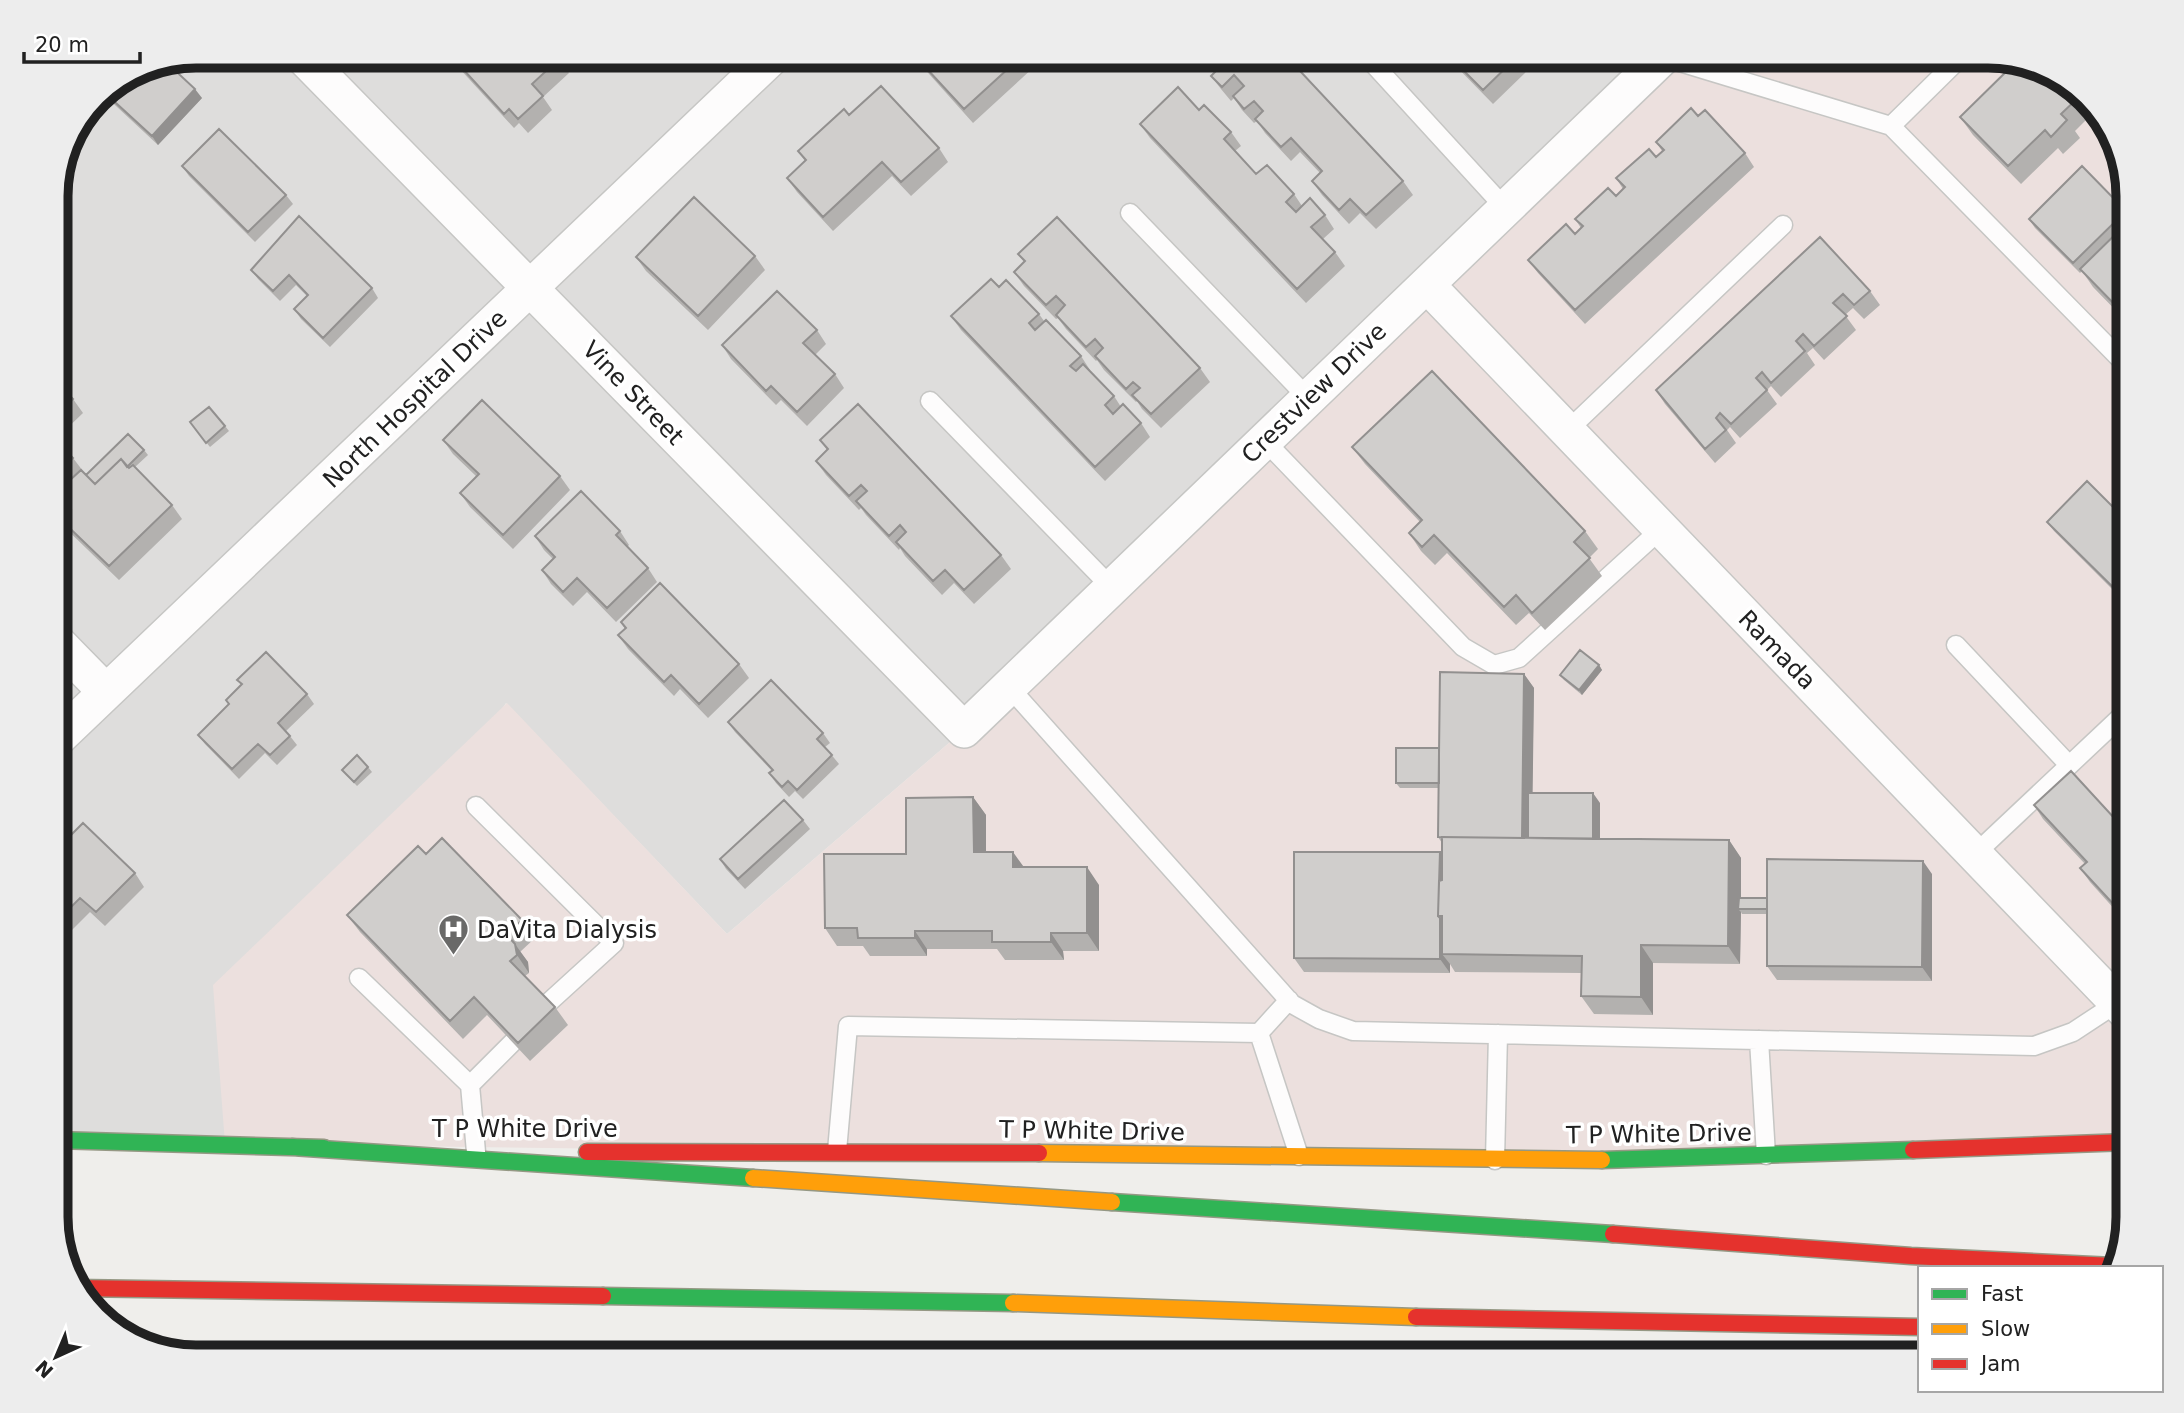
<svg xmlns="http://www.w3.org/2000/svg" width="2184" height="1413" viewBox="0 0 2184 1413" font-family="'DejaVu Sans',sans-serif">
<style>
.residential{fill:#dedddc}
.commercial{fill:#ece0de}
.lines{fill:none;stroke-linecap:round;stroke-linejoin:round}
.lane-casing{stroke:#c6c6c4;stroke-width:21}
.street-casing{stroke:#c6c6c4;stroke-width:38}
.fast-casing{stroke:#959884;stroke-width:19}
.slow-casing{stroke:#959884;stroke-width:19}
.jam-casing{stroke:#959884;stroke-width:19}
.lane{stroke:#fdfcfc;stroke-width:18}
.street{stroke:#fdfcfc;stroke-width:35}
.fast{stroke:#30b455;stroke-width:16}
.slow{stroke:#ff9f0a;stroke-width:16}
.jam{stroke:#e5322d;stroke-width:16}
.wall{fill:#b3b1af}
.shaded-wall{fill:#92908f}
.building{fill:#d0cecc;stroke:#92908f;stroke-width:2}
.labels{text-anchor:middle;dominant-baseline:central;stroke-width:7;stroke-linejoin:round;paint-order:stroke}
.street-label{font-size:24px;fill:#212121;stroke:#fff}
.poi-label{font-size:24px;fill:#212121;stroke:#fff;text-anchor:start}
.rim{fill:none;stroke:#212121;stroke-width:9}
</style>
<rect width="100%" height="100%" fill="#efeeeb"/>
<path class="residential" d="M196,56H1662L964,730L727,934L506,703L225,1144L56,1140V187L70,134L97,97L143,67Z"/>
<path class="commercial" d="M1662,56H1988L2065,79L2109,126L2128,196V1143L1495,1160L225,1144L213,985L507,703L727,934L964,730Z"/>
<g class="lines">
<defs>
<path id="lane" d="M1366,56L1506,209
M1663,57L1891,126L1962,56
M1891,126L2128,367
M1130,213L1309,399
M930,401L1112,588
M1567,431L1783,225
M1265,441L1463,647L1494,665L1519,658L1661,529
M1956,645L2069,765
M1009,687L1292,1004L1319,1019L1353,1031L2034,1046L2073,1032L2117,1003
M476,806L614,943L547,1004
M1974,855L2128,710
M359,978L470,1085L476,1152
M1289,1000L1259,1033L1299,1156
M1759,1040L1766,1155
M470,1085L513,1042
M837,1151L848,1026L1259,1033
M1495,1160L1498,1034"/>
<path id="street" d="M302,56L964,730L1664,56
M1427,285L2128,1014
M56,641L106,692
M56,740L773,56"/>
<path id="fast" d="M56,1140L324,1148
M292,1147L753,1178
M1602,1160L1913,1150
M1112,1202L1613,1234
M603,1296L1013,1303"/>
<path id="slow" d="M1039,1153L1602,1160
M753,1178L1112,1202
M1013,1303L1416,1317"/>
<path id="jam" d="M1913,1150L2128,1142
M587,1152L1039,1153
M1613,1234L1911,1256L2113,1266
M76,1288L603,1296
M1416,1317L1920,1327"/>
</defs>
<use href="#lane" class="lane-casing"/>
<use href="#street" class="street-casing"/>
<use href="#fast" class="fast-casing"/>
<use href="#slow" class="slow-casing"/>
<use href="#jam" class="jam-casing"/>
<use href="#lane" class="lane"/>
<use href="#street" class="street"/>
<use href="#fast" class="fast"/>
<use href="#slow" class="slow"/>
<use href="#jam" class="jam"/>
</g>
<path class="wall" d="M448,56H556L569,73L543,97L552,110L528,133L519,123L514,128Z
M914,56H1046L973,123L921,65Z
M1446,56H1536L1527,65L1529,69L1493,104Z
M1217,60L1403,181L1413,195L1376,229L1360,213L1349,224L1322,195L1312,181L1320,173L1300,152L1291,161L1265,133L1257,121L1254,123L1242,110L1234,98L1231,101L1221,89L1211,76L1221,66Z
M143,66L202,98L158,145L102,93Z
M2065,79L2095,111L2075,131L2080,138L2063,154L2058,148L2021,184L1973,135L1960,117Z
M1199,110L1231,132L1241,146L1235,151L1256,174L1294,194L1302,206L1325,215L1334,229L1323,239L1335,252L1345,266L1306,303L1150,138L1140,124Z
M849,115L939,148L948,162L911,196L892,176L833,231L797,192L787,178L805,161L798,151Z
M1698,116L1745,153L1754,167L1585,324L1538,273L1528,260L1575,234L1581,228L1575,219L1616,196L1623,189L1616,178L1656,157L1662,151L1656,142Z
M182,166L286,195L293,204L255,242L189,176Z
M2126,211L2128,214V323L2093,287L2082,271L2080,273L2035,228L2029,219Z
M1820,237L1870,291L1880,305L1864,319L1853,308L1845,315L1856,330L1824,360L1813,348L1807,353L1815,365L1781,397L1771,386L1767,390L1777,404L1740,438L1730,427L1727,430L1736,443L1715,463L1665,404L1656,390Z
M1018,254L1200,368L1210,382L1161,428L1142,409L1137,401L1136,402L1104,370L1097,360L1096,361L1066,329L1058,318L1056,319L1024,286L1014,272L1024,262Z
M755,256L765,270L708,330L646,271L636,257Z
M251,270L372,288L378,298L330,347L301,319L294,309L307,296L296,285L280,301L258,279Z
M999,287L1039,314L1044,321L1081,356L1090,370V371L1114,396L1121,407L1141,423L1150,437L1105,481L961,330L951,316Z
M817,330L826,344L815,355L835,374L844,388L807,426L781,400L776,405L731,359L722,345Z
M56,382L73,399L83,413L56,439Z
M190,422L225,426L229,431L210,447Z
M443,440L560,476L570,490L513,549L470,507L460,493L477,477L453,454Z
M820,440L1001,555L1011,569L974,604L954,583L942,595L905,556L900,548L899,550L866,515L861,508L859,510L826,475L816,461L827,450Z
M56,441L73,458L86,475L144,450L148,455L135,467L172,505L182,519L119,580L56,519Z
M1352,447L1585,531L1598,549L1589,558L1602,576L1545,630L1529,613L1516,625L1447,553L1435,565L1421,551L1409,533L1420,522L1365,464Z
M2047,522H2128V605L2054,531Z
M620,531L629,545L627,547L648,568L657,582L616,622L587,592L573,606L551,584L542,570L553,559L544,550L535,536Z
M621,622L739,664L749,678L708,718L680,689L674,696L628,649L618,635L625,629Z
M1599,665L1602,670L1582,695L1564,680L1560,675Z
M1524,674L1534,688L1532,793L1600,803V839L1729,840L1741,858V898H1767L1932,874V981L1777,980L1767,966V914H1742L1741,912L1740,964L1653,963V1015L1594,1014L1581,996L1582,973L1455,972L1450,964V973L1304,972L1294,958L1442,855V843L1438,837L1439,788H1400L1396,783L1439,748Z
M237,680L307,694L314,704L286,731L297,745L277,765L265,753L239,779L205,744L198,735L229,704L241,685Z
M728,722L823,733L830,743L825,747L839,764L803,799L795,791L789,797L776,783L769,773L772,771L735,732Z
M368,767L372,772L357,786L342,770Z
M973,797L986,815V852L1024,867L1099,885V951H1063L1064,960H1005L997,949H927V956H870L863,946H837L825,928L906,854Z
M2034,805L2127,832L2128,831V920L2126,922L2090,882L2080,868L2085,864L2043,819Z
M803,820L810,829L745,889L726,869L720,859Z
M56,850L135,873L144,887L105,926L90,912L56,946Z
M426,854L522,920L535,938L520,952L528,962L529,973L525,976L555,1007L568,1025L530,1061L487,1015L463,1039L360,932L347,915Z"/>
<path class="shaded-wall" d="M195,89L202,98L158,145L152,136Z
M1599,665L1602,670L1582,695L1579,690Z
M1524,674L1534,688L1532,841L1522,839Z
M1593,793L1600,803V851L1593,841Z
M973,797L986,815V870L974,852Z
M1729,840L1741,858V909H1738L1741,912L1740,964L1728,946Z
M1013,852L1026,870L1013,867Z
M1440,852L1450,866L1442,916H1440Z
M1923,861L1932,874V981L1922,967Z
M1087,867L1099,885V951L1087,933Z
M1440,918L1450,932L1442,954L1450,964V973L1440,959Z
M915,931L927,949V956L915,938Z
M1051,933L1063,951L1064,960L1051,942Z
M515,944L528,962L529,973L517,955Z
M1641,945L1653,963V1015L1641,997Z"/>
<path class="building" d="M451,56H556L559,59L532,84L543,96L518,119L509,109L504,114Z
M915,56H1022L964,109Z
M1221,56H1286L1403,181L1366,215L1350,199L1339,210L1312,181L1322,171L1291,138L1281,147L1255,119L1263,111L1254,101L1244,109L1233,96L1244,86L1234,75L1222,87L1211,76L1222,65L1217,60Z
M1449,56H1518L1483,90Z
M166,62L195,89L152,136L104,92L143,66Z
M2014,64L2065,79L2081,95L2061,114L2067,120L2051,137L2045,130L2008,166L1960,117Z
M881,86L939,148L901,182L882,162L823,217L787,178L806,160L798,151L844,109L849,115Z
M1178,87L1199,110L1204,105L1231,132L1224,139L1256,174L1267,165L1294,194L1286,202L1296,212L1310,198L1325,215L1311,227L1335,252L1297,289L1140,124Z
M1691,108L1698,116L1705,110L1745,153L1575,310L1528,260L1566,224L1575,234L1583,226L1575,219L1608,188L1616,196L1625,187L1616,178L1649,149L1656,157L1664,150L1656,142Z
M219,129L286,195L248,232L182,166Z
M2082,166L2126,211L2073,263L2029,219Z
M694,197L755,256L698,316L636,257Z
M299,216L372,288L323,338L294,309L308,295L289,275L273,291L251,270Z
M1057,217L1200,368L1151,414L1132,395L1140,388L1133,382L1126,389L1095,356L1103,348L1095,339L1086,347L1056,315L1065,305L1056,296L1046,305L1014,272L1025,261L1018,254Z
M2128,222V308L2123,313L2080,269Z
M1820,237L1870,291L1854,305L1843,294L1833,303L1847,316L1814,346L1803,334L1796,341L1805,351L1771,383L1762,372L1756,378L1767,390L1731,424L1720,413L1716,418L1726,430L1705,449L1656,390Z
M991,279L999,287L1006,280L1039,314L1029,323L1035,330L1046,320L1081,356L1070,366L1076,371L1083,364L1114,396L1105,405L1113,414L1123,404L1141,423L1095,467L951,316Z
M777,291L817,330L803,343L835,374L797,412L771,386L766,391L722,345Z
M1432,371L1585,531L1574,542L1590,558L1532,613L1516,595L1504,607L1434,535L1422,547L1409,533L1422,520L1352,447Z
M56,382L73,399L56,416Z
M482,400L560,476L503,535L460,493L479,474L443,440Z
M858,404L1001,555L964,590L945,570L933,581L896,542L906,532L900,525L889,536L856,501L867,491L861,485L849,496L816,461L828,449L820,440Z
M209,407L225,426L206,443L190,422Z
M128,434L144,450L127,467L121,459L95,484L86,475Z
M56,441L73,458L56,474Z
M121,459L129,468L133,465L172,505L109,566L56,515V493L81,470L95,484Z
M2087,481L2128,522V602L2047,522Z
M581,491L620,531L616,535L648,568L607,608L577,578L563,592L542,570L555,557L535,536Z
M660,583L739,664L699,704L671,675L664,682L618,635L626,628L621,622Z
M1580,650L1599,665L1579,690L1560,675Z
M266,652L307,694L278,723L290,736L270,755L258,744L232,769L198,735L229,704L226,700L242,684L237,680Z
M1440,672L1524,674L1522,838L1438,837Z
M771,680L823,733L817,739L832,755L797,790L788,781L782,787L769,773L773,770L728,722Z
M1396,748H1439V783H1396Z
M357,755L368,767L354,782L342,770Z
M2071,771L2127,832L2128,831V897L2117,908L2080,868L2087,862L2034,805Z
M1528,793H1593V839L1528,838Z
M973,797L974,852H1013V867H1087V933H1051V942H992V931H915V938H858L857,928H825L824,854H906V798Z
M784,800L803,820L738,879L720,859Z
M83,823L135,873L96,912L80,898L56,922V850Z
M1442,837L1729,840L1728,946L1641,945V997L1581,996L1582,956L1442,954V916H1438L1439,881L1442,880Z
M442,838L522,920L507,935L515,944L517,955L510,961L555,1007L518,1043L474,997L450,1021L347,915L418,846L426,854Z
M1294,852H1440L1438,916L1440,918V959L1294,958Z
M1767,859L1923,861L1922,967L1767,966Z
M1739,898H1767V909H1738Z"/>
<defs>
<symbol id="hospital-pin" viewBox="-11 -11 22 30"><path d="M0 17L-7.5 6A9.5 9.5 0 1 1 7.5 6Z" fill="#696968" stroke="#fff"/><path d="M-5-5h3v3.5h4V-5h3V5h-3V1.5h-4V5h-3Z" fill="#fff"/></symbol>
</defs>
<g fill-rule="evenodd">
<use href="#hospital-pin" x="436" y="912" width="35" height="47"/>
</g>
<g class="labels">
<g class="street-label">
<text transform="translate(633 393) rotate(46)">Vine Street</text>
<text transform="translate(1314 393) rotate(-44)">Crestview Drive</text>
<text transform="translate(415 399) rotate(-44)">North Hospital Drive</text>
<text transform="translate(1777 650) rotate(46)">Ramada</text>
<text x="525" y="1129">T P White Drive</text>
<text transform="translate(1092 1131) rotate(1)">T P White Drive</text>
<text transform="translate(1659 1134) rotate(-1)">T P White Drive</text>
</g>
<g class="poi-label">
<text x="477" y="930">DaVita Dialysis</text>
</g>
</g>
<path d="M0 0H2184V1413H0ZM196 68H1988A128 128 0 0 1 2116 196V1217A128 128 0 0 1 1988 1345H196A128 128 0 0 1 68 1217V196A128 128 0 0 1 196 68Z" fill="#ededed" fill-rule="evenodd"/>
<path class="rim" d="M196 68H1988A128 128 0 0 1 2116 196V1217A128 128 0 0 1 1988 1345H196A128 128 0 0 1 68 1217V196A128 128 0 0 1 196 68Z"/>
<rect x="1918" y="1266" width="245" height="126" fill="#ffffff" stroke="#a6a6a6" stroke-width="2"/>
<rect x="1932" y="1289" width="35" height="10" fill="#30b455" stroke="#a6a6a6" stroke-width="2"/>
<text x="1981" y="1301" font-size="21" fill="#212121">Fast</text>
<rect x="1932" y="1324" width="35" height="10" fill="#ff9f0a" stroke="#a6a6a6" stroke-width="2"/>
<text x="1981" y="1336" font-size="21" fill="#212121">Slow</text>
<rect x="1932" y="1359" width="35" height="10" fill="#e5322d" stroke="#a6a6a6" stroke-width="2"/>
<text x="1981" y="1371" font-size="21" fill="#212121">Jam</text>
<g transform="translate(56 1357) rotate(224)" stroke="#ffffff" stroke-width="5" paint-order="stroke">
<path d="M0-5L12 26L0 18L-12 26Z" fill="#212121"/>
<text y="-10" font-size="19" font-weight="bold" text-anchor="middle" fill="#212121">N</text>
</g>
<path d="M24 52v10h116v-10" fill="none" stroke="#212121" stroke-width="3.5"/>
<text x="35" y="52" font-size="21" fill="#212121" stroke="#ffffff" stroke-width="5" paint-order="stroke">20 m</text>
</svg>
